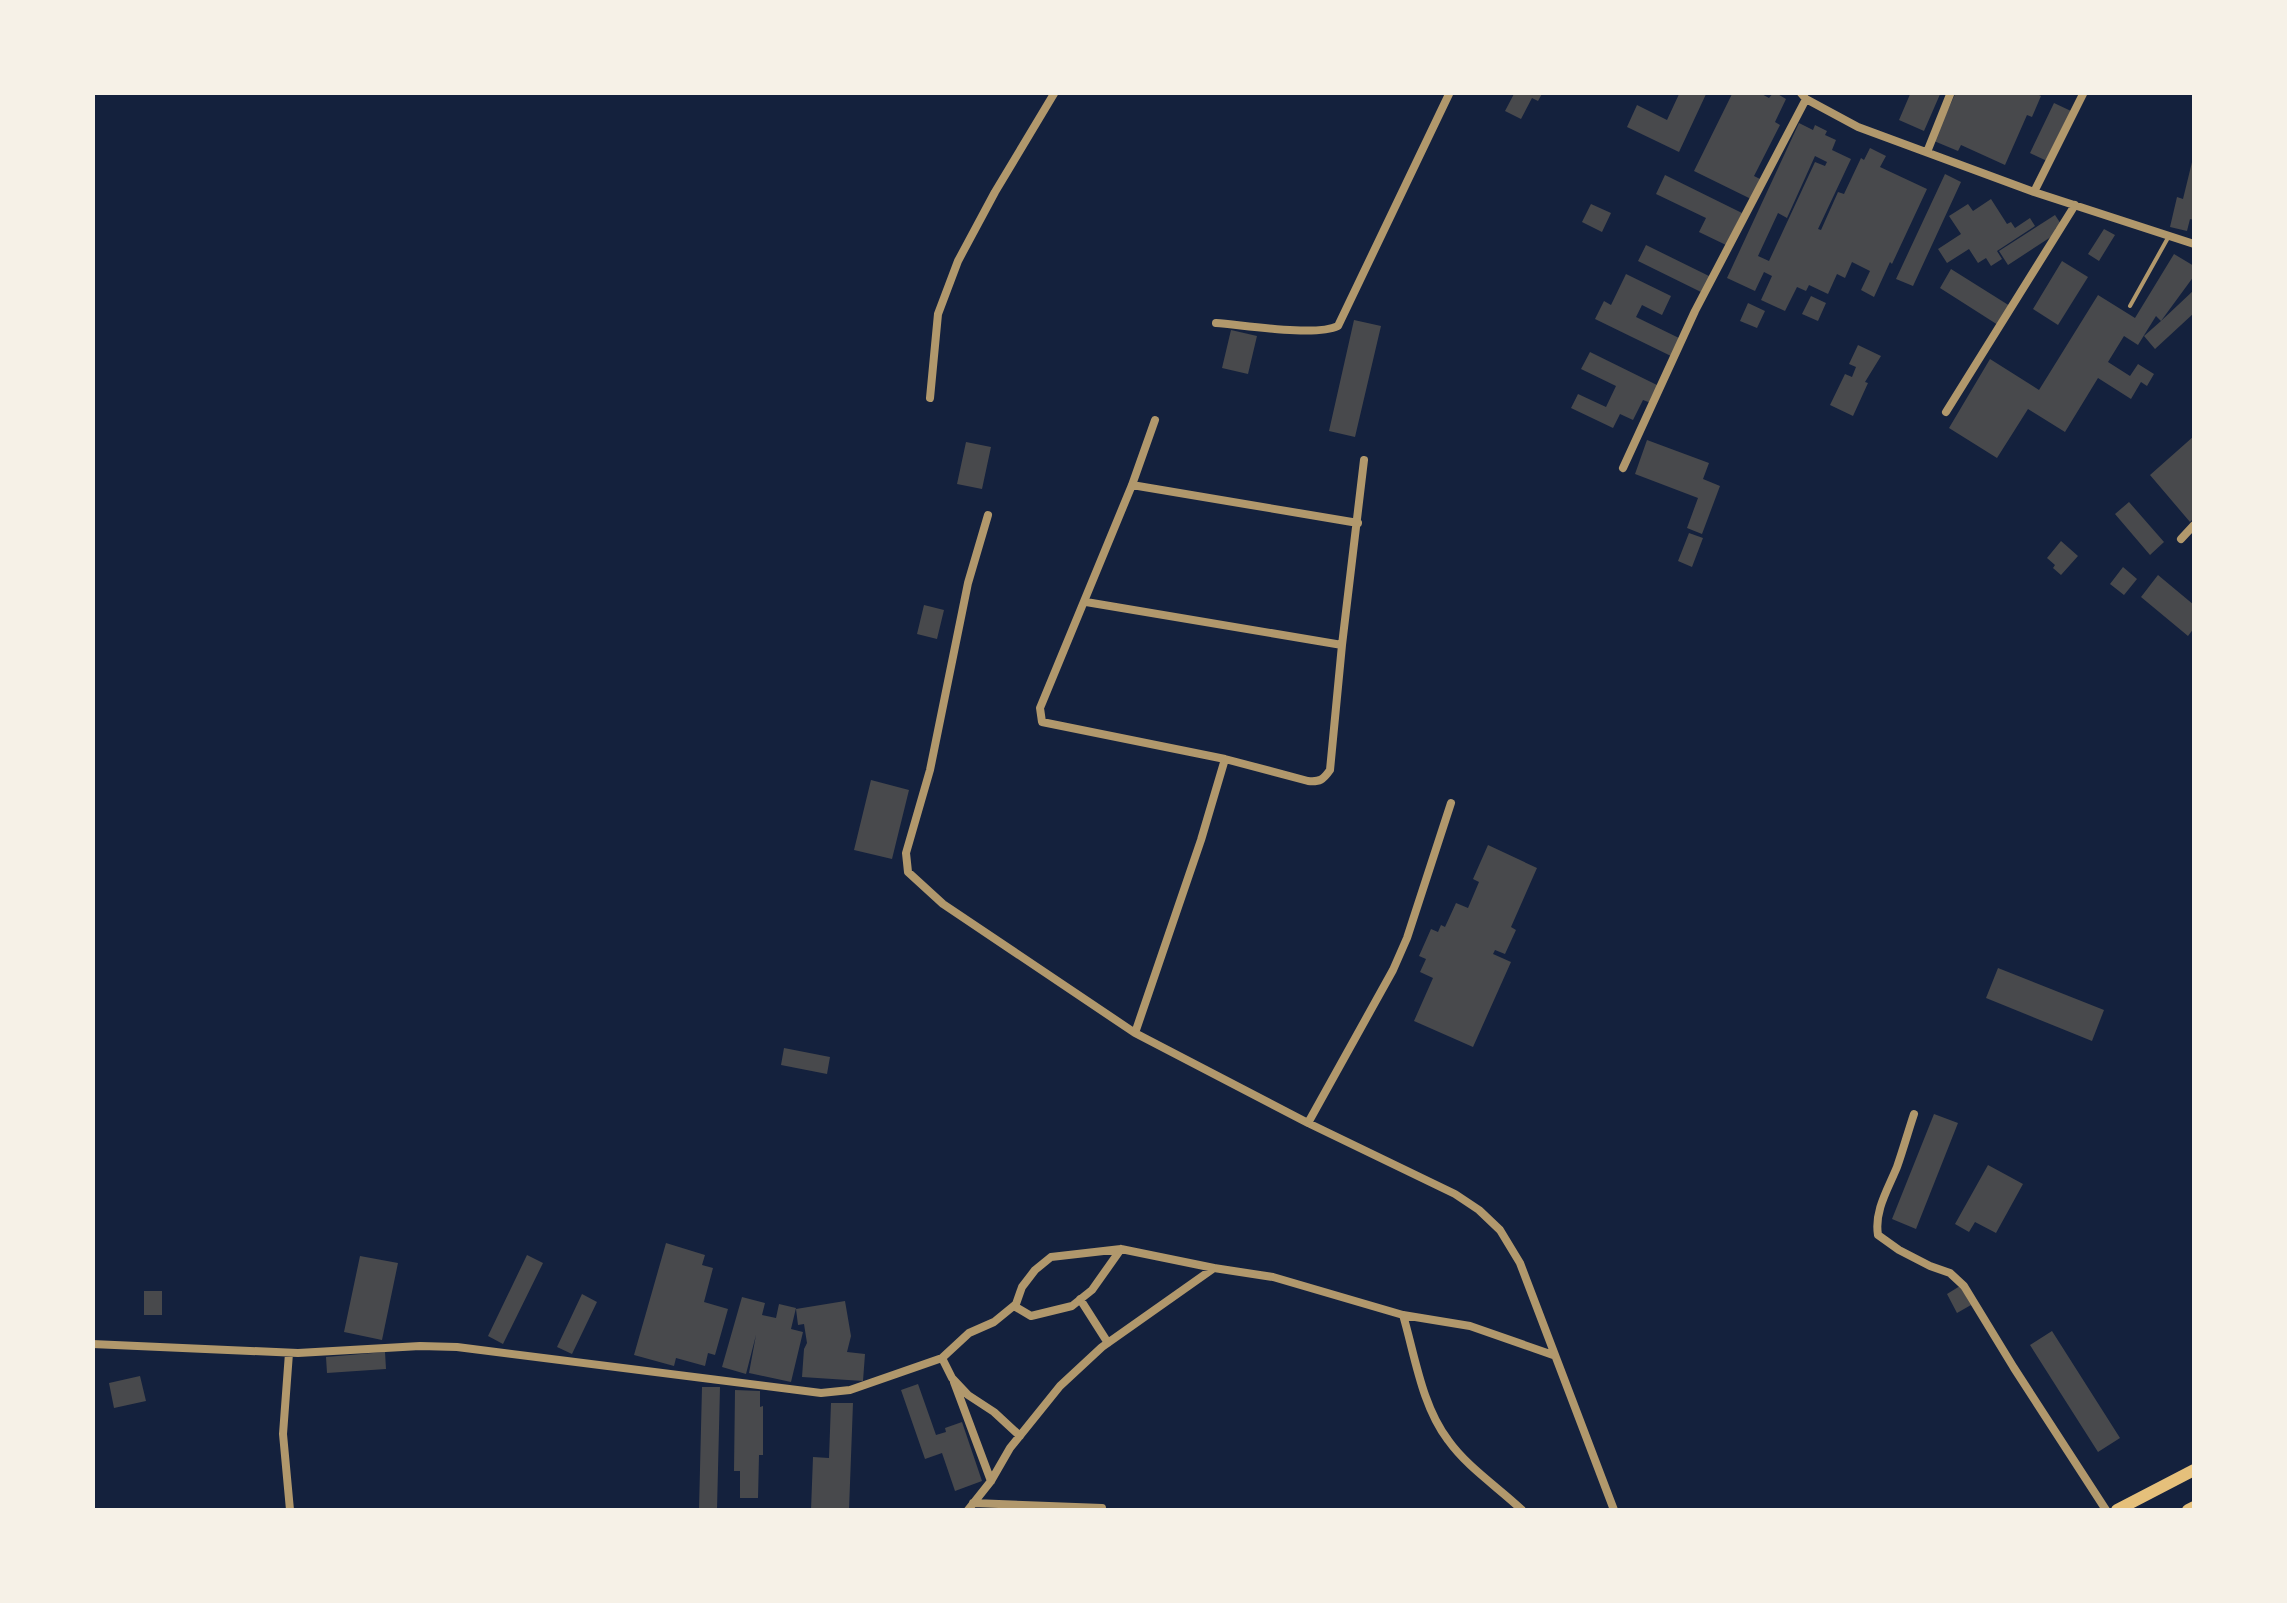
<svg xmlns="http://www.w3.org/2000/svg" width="2287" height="1603" viewBox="0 0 2287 1603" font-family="'Open Sans',sans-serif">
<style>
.building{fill:#48494c;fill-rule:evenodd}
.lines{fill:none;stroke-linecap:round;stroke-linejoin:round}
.service{stroke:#b1986c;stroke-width:4}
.minor{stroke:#b1986c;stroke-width:8}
.primary{stroke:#e5c07b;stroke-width:12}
</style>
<rect width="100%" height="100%" fill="#14213d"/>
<path class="building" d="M1515,92H1543L1538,101L1532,98L1521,119L1505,111Z
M1680,92H1707L1679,152L1627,127L1637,105L1667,120Z
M1733,92H1758L1769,98L1774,92L1786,99L1775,122L1780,125L1754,176L1760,179L1751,199L1694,171Z
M1911,92H1941L1924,131L1899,120Z
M1956,92H2033L2041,96L2032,117L2027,115L2005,165L1961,145L1958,151L1934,141Z
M2054,103L2071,111L2047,161L2030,153Z
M1799,123L1813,130L1815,125L1827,131L1825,135L1836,140L1832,150L1851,159L1818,229L1821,230L1838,192L1844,194L1861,158L1864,160L1870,148L1886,156L1880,167L1927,189L1892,264L1890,262L1874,297L1861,290L1870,271L1852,262L1845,278L1837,274L1828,294L1809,285L1806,291L1797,287L1785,311L1761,300L1772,276L1764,272L1755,291L1727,278ZM1815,156L1827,162L1825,166L1815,162L1769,261L1758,256L1778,213L1787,218Z
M2193,158L2194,220L2190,219L2187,231L2170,227L2177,197L2183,199Z
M1945,174L1961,182L1913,286L1896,279Z
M1665,175L1742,213L1726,245L1699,232L1706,218L1656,194Z
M1991,199L2007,224L2011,222L2015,228L2030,218L2035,226L1997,251L2002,259L1991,266L1986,258L1978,263L1969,249L1947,263L1938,249L1961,234L1949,216L1968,204L1973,211Z
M1591,204L1611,213L1602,232L1582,222Z
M2055,215L2061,224L2055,229L2057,233L2008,265L1999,251Z
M2104,229L2115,235L2099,261L2088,254Z
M1646,245L1711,277L1703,293L1638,261Z
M2174,254L2194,266V276L2161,321L2194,290V313L2155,349L2144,336L2161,321L2156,316L2138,345L2124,336L2108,362L2130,376L2138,364L2154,374L2147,386L2141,382L2131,399L2098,378L2065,432L2028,409L1997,458L1949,428L1990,359L2039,390L2098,295L2135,318Z
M2062,261L2088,277L2058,325L2033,309Z
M1951,269L2010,306L1998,325L1940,288Z
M1626,274L1671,296L1662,315L1642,305L1636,317L1681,339L1673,357L1595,319L1604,301L1611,305Z
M1811,296L1826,303L1818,321L1802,314Z
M1748,303L1765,311L1757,328L1740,321Z
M1354,320L1381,326L1355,437L1329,431Z
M1231,330L1257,336L1248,374L1222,368Z
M1858,345L1881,356L1865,382L1868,383L1853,416L1830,405L1845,374L1852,377L1856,367L1849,364Z
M1590,352L1659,386L1651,403L1643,400L1633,420L1620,414L1613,428L1571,408L1578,394L1606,407L1616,386L1581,369Z
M2194,436V518L2190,522L2150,475Z
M1647,440L1709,463L1703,479L1720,486L1702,534L1687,528L1698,498L1635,474Z
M966,442L991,447L982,489L957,484Z
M2129,502L2164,542L2150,555L2115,514Z
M1689,533L1703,538L1692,567L1678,561Z
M2061,541L2078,556L2061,575L2053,568L2055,565L2047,558Z
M2123,567L2137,579L2124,595L2110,584Z
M2158,575L2194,605V628L2188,636L2141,597Z
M924,605L944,610L937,639L917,634Z
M871,780L909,790L892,859L854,850Z
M1488,845L1537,868L1511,927L1516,930L1505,954L1495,950L1493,954L1511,962L1473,1047L1414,1021L1433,978L1420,972L1426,959L1419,956L1431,929L1438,932L1441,925L1445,927L1456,903L1468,908L1479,882L1473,879Z
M1998,968L2104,1010L2092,1041L1986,998Z
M784,1048L830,1057L827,1074L781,1065Z
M1934,1114L1958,1123L1916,1229L1892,1219Z
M1988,1165L2023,1184L1996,1233L1975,1222L1969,1232L1955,1224Z
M666,1243L705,1255L702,1265L713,1268L704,1302L728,1309L715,1355L708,1353L705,1366L676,1358L674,1366L634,1355Z
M527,1255L543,1263L503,1344L488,1336Z
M360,1256L398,1263L382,1340L344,1332Z
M1960,1286L1971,1305L1957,1313L1947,1294Z
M144,1291H162V1315H144Z
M582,1294L597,1302L572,1354L557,1347Z
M742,1297L765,1303L762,1315L776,1318L779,1304L796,1308L791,1329L803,1332L791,1382L749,1373L756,1335L746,1374L722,1367Z
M845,1301L851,1336L847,1352L865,1354L863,1381L802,1377L804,1349L807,1343L804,1324L798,1325L796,1309Z
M2052,1331L2120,1438L2098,1452L2030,1345Z
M385,1352L386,1369L327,1373L326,1357Z
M140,1376L146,1401L114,1408L109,1383Z
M918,1384L936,1435L946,1432L945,1428L962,1422L982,1481L955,1491L942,1453L925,1459L901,1390Z
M702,1387H720L717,1510H699Z
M735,1390L760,1391V1407L763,1406V1455H759L758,1498H740V1471H734Z
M831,1403H853L849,1510H811L813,1457L829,1458Z"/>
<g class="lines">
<path class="service" d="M2130,306L2169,236"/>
<path class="minor" d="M1800,92L1806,99L1858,127L2034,192L2194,244
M1927,152L1951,92
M2034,192L2084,92
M1216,323C1244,325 1315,337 1338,326L1450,92
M930,398L938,314L958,261L995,192L1055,92
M1946,412L2075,205
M1155,420L1132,485L1040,708L1042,722L1225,759L1308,781C1320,782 1323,780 1330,770L1342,645L1364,460
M1623,468L1695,311L1806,99
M1132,485L1358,523
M988,515L968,583L930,770L906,853L908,872L943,904L1135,1033L1308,1123L1455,1194L1479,1210L1500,1230L1520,1263L1614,1510
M2181,539L2194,525
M1086,602L1342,645
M1135,1033L1201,840L1225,759
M1914,1114C1908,1132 1903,1150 1897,1167C1888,1189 1874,1211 1878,1235L1899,1250L1930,1266L1950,1273L1964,1286L2014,1368L2106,1510
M1308,1123L1393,970L1407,938L1451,803
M1080,1299L1108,1343
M1014,1306L1031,1316L1072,1306L1092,1290L1121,1249
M1403,1315C1415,1356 1422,1406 1448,1440C1468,1468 1498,1487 1522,1510
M92,1344L298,1353L420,1346L457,1347L821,1393L850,1390L942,1358L969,1333L994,1322L1016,1304L1022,1287L1035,1270L1051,1257L1121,1249L1214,1268
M289,1353L283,1434L290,1510
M942,1358L952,1378L968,1395L994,1412L1020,1436
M954,1382L991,1481
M973,1503L1102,1508
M968,1510L991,1481L1010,1448L1060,1386L1102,1347L1214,1268L1273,1277L1403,1315L1470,1326L1553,1355"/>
<path class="primary" d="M2117,1510L2194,1470
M2188,1510L2194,1507"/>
</g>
<rect width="2287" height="1603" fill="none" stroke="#f6f1e7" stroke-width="190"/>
</svg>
